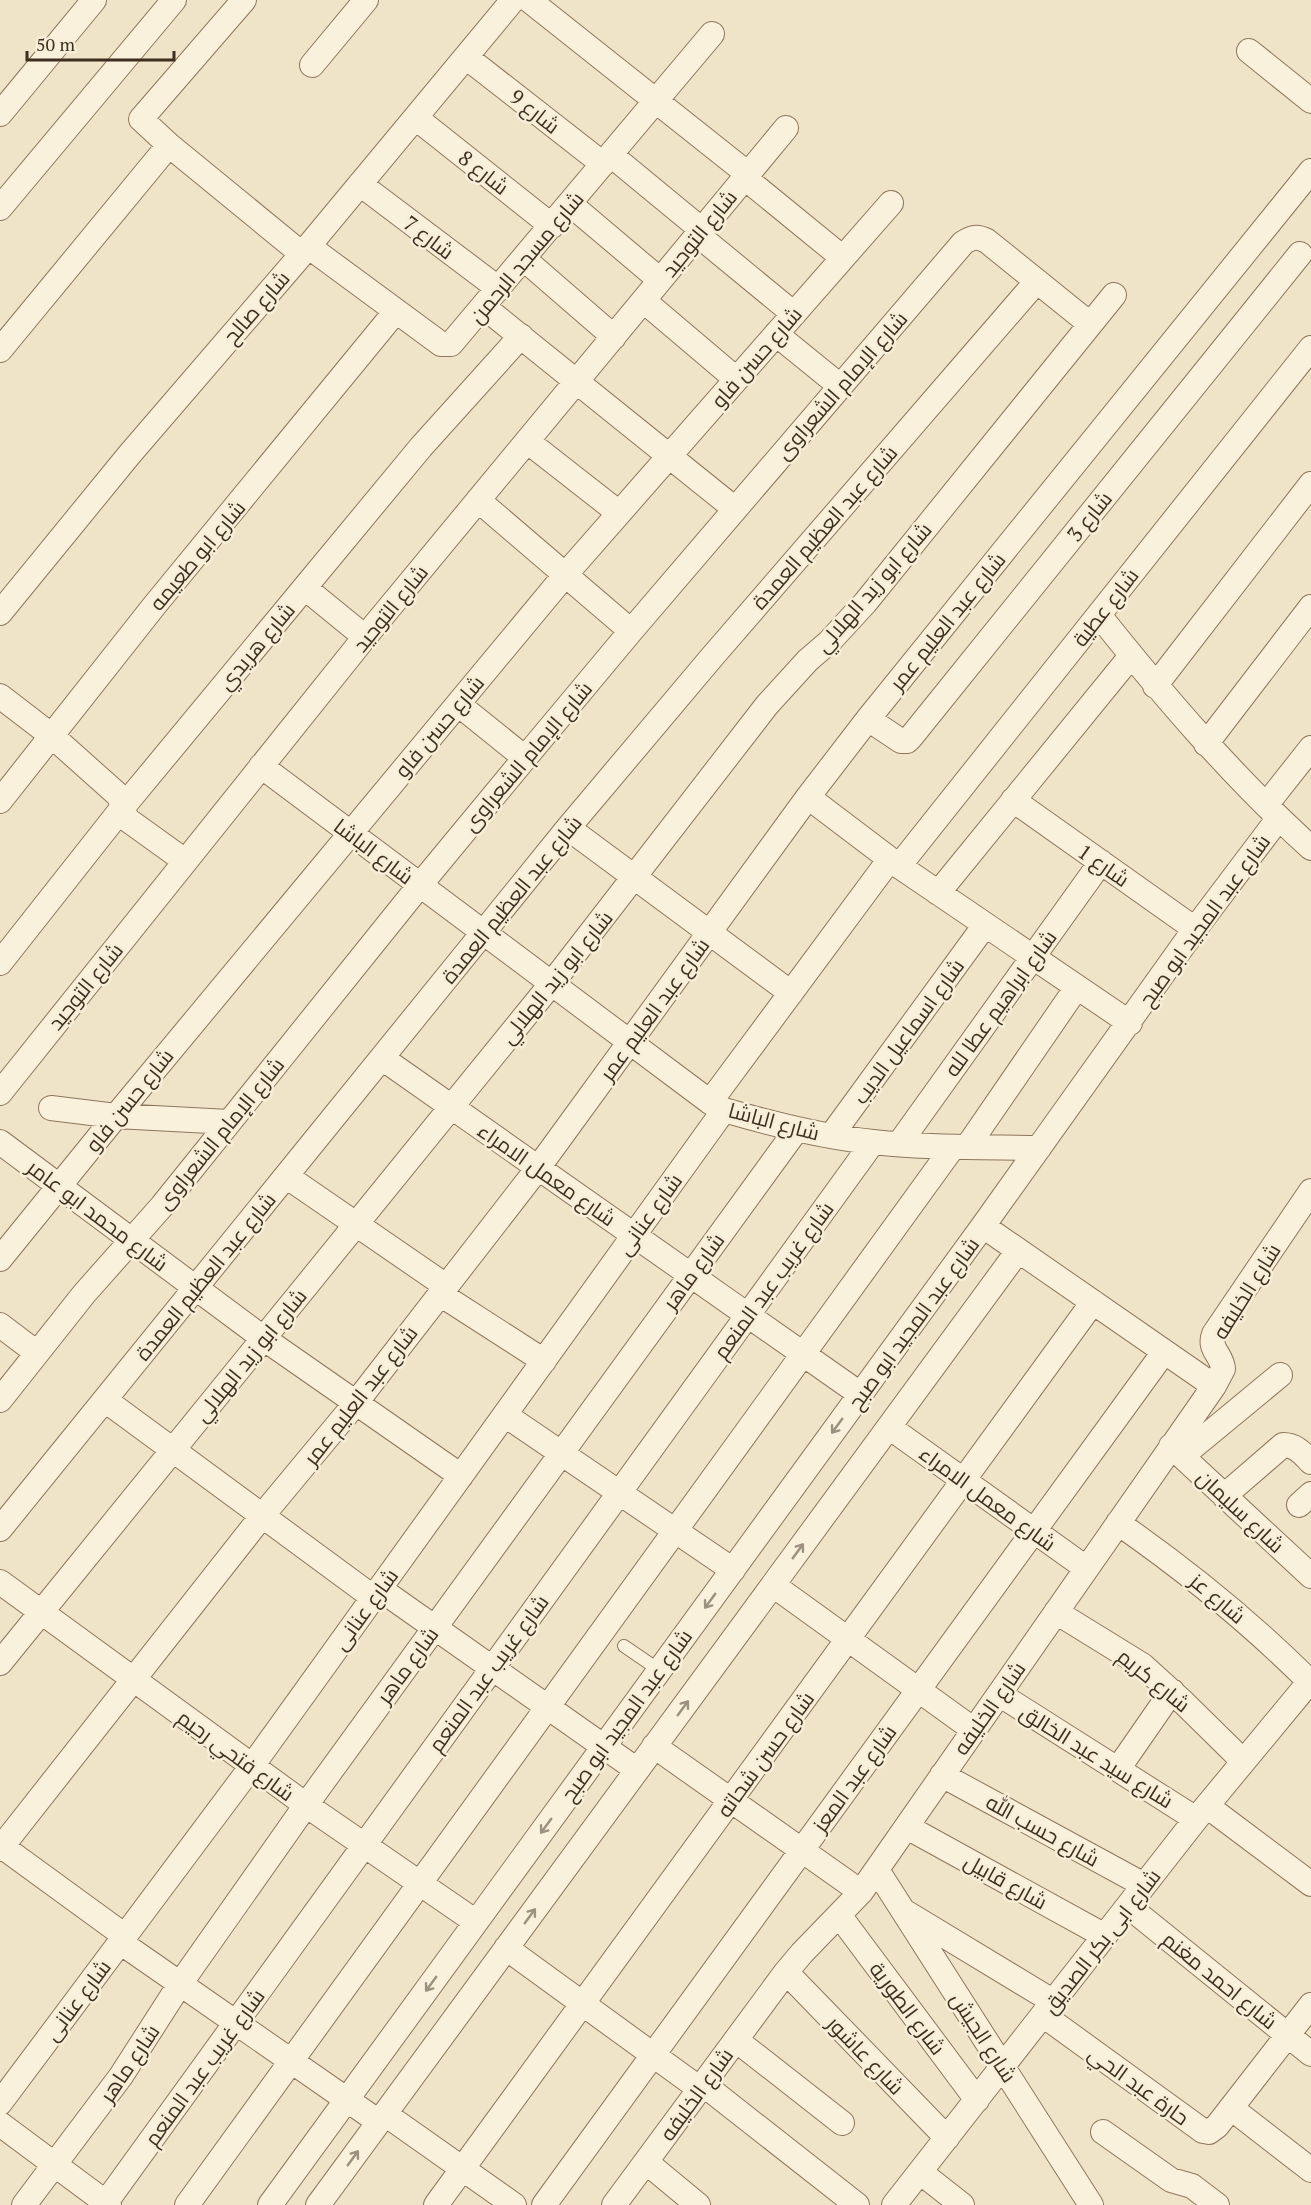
<svg xmlns="http://www.w3.org/2000/svg" width="1311" height="2205" viewBox="0 0 1311 2205" font-family="'PT Serif',Cairo,serif">
<style>
.lines{fill:none;stroke-linecap:round;stroke-linejoin:round}
.service-casing{stroke:#8d765c;stroke-width:14}
.minor-casing{stroke:#8d765c;stroke-width:26}
.service{stroke:#faf1dc;stroke-width:12}
.minor{stroke:#faf1dc;stroke-width:24}
.oneway{stroke:#9c907e}
.labels{text-anchor:middle;dominant-baseline:central;stroke-width:5;stroke-linejoin:round;paint-order:stroke}
.street-label{font-size:21px;fill:#3d2e20;stroke:#f7eed8}
</style>
<rect width="100%" height="100%" fill="#f0e4c8"/>
<g class="lines">
<defs>
<path id="service" d="M624,1646L659,1670"/>
<path id="minor" d="M244,0L141,119L169,145L302,254
M529,0L748,174
M1249,51L1311,101
M466,57L603,164
M312,65L366,0
M0,114L94,0
M416,118L552,226
M611,155L702,230
M745,178L843,258
M360,184L499,289
M570,204L660,280
M0,208L174,0
M698,235L794,314
M308,246L441,344H451L712,34
M524,259L614,337
M644,301L736,379
M484,307L735,509
M776,334L840,386
M0,350L169,145
M527,441L619,513
M478,500L631,631
M305,588L365,637
M0,613L129,455L302,254L513,0
M1099,615C1165,698 1233,777 1311,848
M1155,686L1311,484
M0,696L52,736L117,794C124,802 122,812 128,820L185,861
M458,704L525,758
M868,719L901,741H907L911,737L1300,254
M1206,744L1311,607
M261,766L710,1102L724,1110C772,1124 822,1137 873,1142C928,1148 983,1147 1039,1148
M808,797L899,866L1130,1023
M1013,800L1195,929
M0,801L154,606L396,311
M1266,805L1311,748
M568,828L791,993
M899,866L1311,348
M938,893L1131,656
M0,963L123,807L421,447L521,336
M382,1058L860,1394
M0,1093L365,637L786,128
M710,1102L890,859
M51,1108L116,1116L229,1122
M831,1136L985,925
M0,1142L263,1338L461,1476
M899,1144L1101,862
M967,1147L1077,987
M286,1176L446,1286
M983,1226L1214,1386
M0,1259L116,1116L565,575L891,203
M440,1294L544,1361
M0,1325L37,1353
M0,1400L84,1294L162,1206L420,885L525,758L631,631L963,243C972,237 977,236 987,241L1090,324
M105,1400L374,1598
M505,1415L733,1570
M889,1427L1086,1568
M1171,1446L1311,1576
M1182,1456L1280,1375
M1224,1496L1283,1445C1296,1445 1302,1453 1311,1462
M1299,1505L1311,1494
M1118,1523C1187,1571 1250,1622 1310,1682
M0,1529L568,828L712,657L1037,281
M0,1582L306,1805L476,1922
M773,1585L974,1730
M380,1589L637,1770
M1056,1612L1142,1665L1184,1703L1243,1761
M0,1663L552,983L767,705L808,660L829,642L865,603L1114,295
M999,1694L1196,1819
M654,1746L861,1892
M1118,1769L1172,1691
M942,1775L1144,1885
M1207,1806L1311,1884
M907,1827L1105,1936
M0,1845L125,1936
M0,1849L262,1516L355,1404L538,1168L808,797L868,719L1311,171
M877,1870L1091,2205
M1128,1906L1311,2054
M907,1913L1054,2002
M839,1915L977,2100
M120,1942L379,2122
M506,1948L700,2089
M786,1972L947,2138
M1043,2015L1203,2131L1209,2132L1217,2126L1311,2005
M736,2040L842,2123
M703,2084L857,2205
M0,2103L252,1766L724,1110
M1231,2108L1311,2170
M385,2114L514,2205
M0,2124L109,2205
M1103,2132L1171,2180L1192,2186L1217,2205
M646,2162L698,2205
M920,2172L962,2205
M24,2205L121,2076L180,1984L306,1805L797,1129
M104,2205L873,1142
M187,2205L953,1147
M270,2205L983,1226L1195,929L1278,819
M318,2205L1018,1251
M436,2205L1093,1302
M544,2205L1164,1352
M614,2205L786,1972L802,1953L861,1892L1214,1386L1223,1369C1222,1354 1208,1350 1214,1334L1311,1191
M894,2205L1196,1819L1311,1680"/>
</defs>
<use href="#service" class="service-casing"/>
<use href="#minor" class="minor-casing"/>
<use href="#service" class="service"/>
<use href="#minor" class="minor"/>
</g>
<defs><path id="oneway-shaft" d="M-6 0H5M1.5-3L5.5 0L1.5 3" fill="none" stroke-width="1.6" stroke-linecap="round" stroke-linejoin="round" transform="scale(1.5)"/></defs>
<g class="oneway">
<use href="#oneway-shaft" transform="translate(837 1426) rotate(126)"/>
<use href="#oneway-shaft" transform="translate(798 1551) rotate(-54)"/>
<use href="#oneway-shaft" transform="translate(710 1601) rotate(126)"/>
<use href="#oneway-shaft" transform="translate(683 1708) rotate(-54)"/>
<use href="#oneway-shaft" transform="translate(546 1826) rotate(126)"/>
<use href="#oneway-shaft" transform="translate(530 1916) rotate(-54)"/>
<use href="#oneway-shaft" transform="translate(431 1984) rotate(126)"/>
<use href="#oneway-shaft" transform="translate(353 2158) rotate(-54)"/>
</g>
<g class="labels">
<g class="street-label">
<text transform="translate(535 111) rotate(38)">شارع 9</text>
<text transform="translate(484 172) rotate(38)">شارع 8</text>
<text transform="translate(699 233) rotate(-51)">شارع التوحيد</text>
<text transform="translate(429 237) rotate(37)">شارع 7</text>
<text transform="translate(526 257) rotate(-50)">شارع مسجد الرحمن</text>
<text transform="translate(256 307) rotate(-49)">شارع صالح</text>
<text transform="translate(756 357) rotate(-49)">شارع حسن فاو</text>
<text transform="translate(841 385) rotate(-49)">شارع الإمام الشعراوى</text>
<text transform="translate(1089 516) rotate(-51)">شارع 3</text>
<text transform="translate(824 527) rotate(-49)">شارع عبد العظيم العمدة</text>
<text transform="translate(197 555) rotate(-50)">شارع ابو طعيمه</text>
<text transform="translate(873 587) rotate(-49)">شارع ابو زيد الهلالي</text>
<text transform="translate(1105 607) rotate(-52)">شارع عطية</text>
<text transform="translate(390 608) rotate(-51)">شارع التوحيد</text>
<text transform="translate(947 621) rotate(-51)">شارع عبد العليم عمر</text>
<text transform="translate(256 646) rotate(-50)">شارع هريدي</text>
<text transform="translate(439 726) rotate(-50)">شارع حسن فاو</text>
<text transform="translate(527 756) rotate(-50)">شارع الإمام الشعراوى</text>
<text transform="translate(374 851) rotate(37)">شارع الباشا</text>
<text transform="translate(1104 865) rotate(35)">شارع 1</text>
<text transform="translate(511 899) rotate(-51)">شارع عبد العظيم العمدة</text>
<text transform="translate(1204 920) rotate(-54)">شارع عبد المجيد ابو صبح</text>
<text transform="translate(556 977) rotate(-51)">شارع ابو زيد الهلالي</text>
<text transform="translate(85 986) rotate(-51)">شارع التوحيد</text>
<text transform="translate(1000 1003) rotate(-54)">شارع ابراهيم عطا لله</text>
<text transform="translate(654 1009) rotate(-54)">شارع عبد العليم عمر</text>
<text transform="translate(908 1031) rotate(-54)">شارع اسماعيل الديب</text>
<text transform="translate(129 1100) rotate(-51)">شارع حسن فاو</text>
<text transform="translate(774 1121) rotate(15)">شارع الباشا</text>
<text transform="translate(220 1133) rotate(-51)">شارع الإمام الشعراوى</text>
<text transform="translate(547 1174) rotate(35)">شارع معمل الامراء</text>
<text transform="translate(649 1214) rotate(-54)">شارع عنانى</text>
<text transform="translate(98 1215) rotate(37)">شارع محمد ابو عامر</text>
<text transform="translate(693 1271) rotate(-54)">شارع ماهر</text>
<text transform="translate(205 1276) rotate(-51)">شارع عبد العظيم العمدة</text>
<text transform="translate(773 1280) rotate(-54)">شارع غريب عبد المنعم</text>
<text transform="translate(1246 1291) rotate(-58)">شارع الخليفه</text>
<text transform="translate(913 1323) rotate(-54)">شارع عبد المجيد ابو صبح</text>
<text transform="translate(250 1355) rotate(-51)">شارع ابو زيد الهلالي</text>
<text transform="translate(360 1395) rotate(-52)">شارع عبد العليم عمر</text>
<text transform="translate(988 1498) rotate(36)">شارع معمل الامراء</text>
<text transform="translate(1241 1511) rotate(43)">شارع سليمان</text>
<text transform="translate(1218 1598) rotate(40)">شارع عز</text>
<text transform="translate(365 1609) rotate(-54)">شارع عنانى</text>
<text transform="translate(407 1665) rotate(-54)">شارع ماهر</text>
<text transform="translate(488 1673) rotate(-54)">شارع غريب عبد المنعم</text>
<text transform="translate(1154 1680) rotate(39)">شارع كريم</text>
<text transform="translate(989 1708) rotate(-55)">شارع الخليفه</text>
<text transform="translate(626 1715) rotate(-54)">شارع عبد المجيد ابو صبح</text>
<text transform="translate(765 1754) rotate(-54)">شارع حسن شحاته</text>
<text transform="translate(236 1755) rotate(36)">شارع فتحي رحيم</text>
<text transform="translate(1097 1756) rotate(32)">شارع سيد عبد الخالق</text>
<text transform="translate(854 1778) rotate(-54)">شارع عبد المعز</text>
<text transform="translate(1043 1830) rotate(29)">شارع حسب الله</text>
<text transform="translate(1006 1881) rotate(29)">شارع قابيل</text>
<text transform="translate(1101 1941) rotate(-52)">شارع ابى بكر الصديق</text>
<text transform="translate(1220 1980) rotate(39)">شارع احمد مغنم</text>
<text transform="translate(77 2000) rotate(-53)">شارع عنانى</text>
<text transform="translate(908 2008) rotate(53)">شارع الطورية</text>
<text transform="translate(984 2037) rotate(57)">شارع الجيش</text>
<text transform="translate(866 2055) rotate(46)">شارع عاشور</text>
<text transform="translate(129 2063) rotate(-56)">شارع ماهر</text>
<text transform="translate(204 2067) rotate(-54)">شارع غريب عبد المنعم</text>
<text transform="translate(1139 2085) rotate(36)">حارة عبد الحي</text>
<text transform="translate(696 2094) rotate(-54)">شارع الخليفه</text>
</g>
</g>
<path d="M27 51v9h147v-9" fill="none" stroke="#3d2e20" stroke-width="3"/>
<text x="36" y="51" font-size="18" fill="#3d2e20" stroke="#f7eed8" stroke-width="4.5" paint-order="stroke">50 m</text>
</svg>
